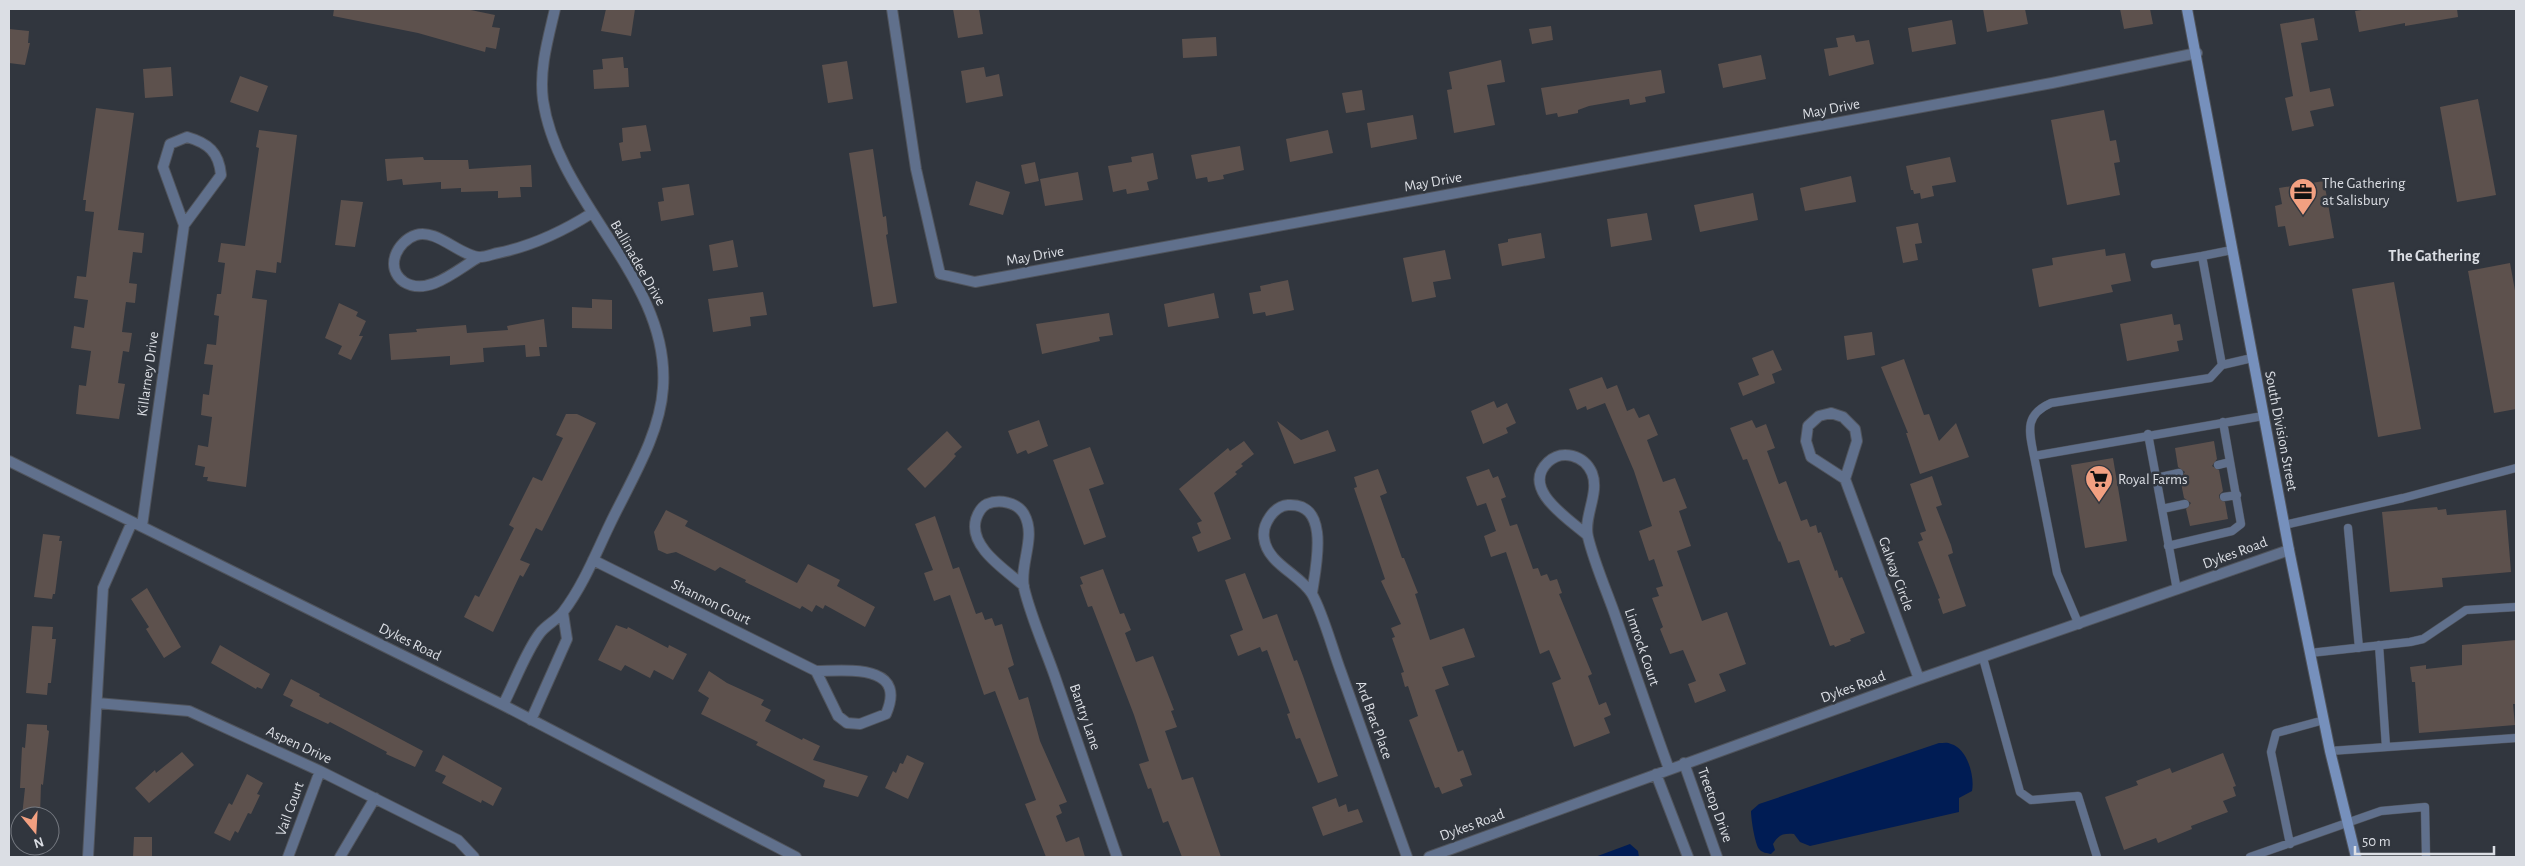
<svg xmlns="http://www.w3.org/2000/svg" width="2525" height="866" viewBox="0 0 2525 866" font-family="'Alegreya Sans',sans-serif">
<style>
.water{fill:#001c54}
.building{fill:#5d514d}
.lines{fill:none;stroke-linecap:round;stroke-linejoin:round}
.lane-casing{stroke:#50545c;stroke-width:9}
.street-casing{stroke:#50545c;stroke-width:12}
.secondary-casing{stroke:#50545c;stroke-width:12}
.lane{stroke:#60708c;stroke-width:8}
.street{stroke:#60708c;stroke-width:10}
.secondary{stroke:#7690bc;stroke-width:10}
.labels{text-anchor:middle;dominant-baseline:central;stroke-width:5;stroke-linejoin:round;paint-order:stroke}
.street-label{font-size:15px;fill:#dbdee4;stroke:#31363e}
.poi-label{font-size:15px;fill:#dbdee4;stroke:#31363e;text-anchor:start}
.neighbourhood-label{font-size:16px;font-weight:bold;fill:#dbdee4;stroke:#31363e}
</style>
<rect width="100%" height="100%" fill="#31363e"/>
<path class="water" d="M1939,743C1943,743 1948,742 1951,744C1967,748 1975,776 1972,791L1959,798V812L1810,846L1800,842L1794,834C1783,833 1778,835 1773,844L1775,850L1771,854C1767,853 1762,853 1759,849C1755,844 1751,819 1751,811L1759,804Z
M1630,844L1638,851L1639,857H1595Z"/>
<path class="building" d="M334,9H466L495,15L492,27L500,28L496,49L486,47L485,52L418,33L333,16Z
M606,9H635L631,36L601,31Z
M953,9H979L983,34L958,38Z
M1983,9H2025L2028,24L1987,32Z
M2120,9H2150L2153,24L2124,29Z
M2368,9H2457L2458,17L2405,26V23L2359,32L2355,11Z
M2314,18L2318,40L2301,43L2310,92L2330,88L2334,106L2310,111L2314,126L2292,131L2285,98L2293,96L2280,24Z
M1952,20L1956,44L1912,52L1908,28Z
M1551,26L1553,40L1532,44L1529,29Z
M9,29L29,31L28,43H30L25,65L9,63Z
M1854,35L1856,42L1869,40L1874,64L1829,76L1824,49L1838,47L1836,38Z
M1216,37L1217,56L1183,58L1182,39Z
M1761,55L1766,79L1723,88L1718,64Z
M623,57L624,68H628L629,87L594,89L593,70L603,69L602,59Z
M1501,60L1505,82L1487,85L1495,125L1454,133L1447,90L1452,89L1449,72Z
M847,61L853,99L828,103L822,65Z
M171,67L173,96L145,98L143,69Z
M984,67L986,77L999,74L1003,96L966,103L961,71Z
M1661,70L1665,93L1645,97L1646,102L1630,105L1629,99L1589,106L1578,110V113L1558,117L1557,113L1546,115L1541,88Z
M240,76L268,86L258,112L230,102Z
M1362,90L1365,110L1346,113L1342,93Z
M2478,99L2496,195L2457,202L2440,107Z
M96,108L134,113L118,230L144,233L142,253L133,252L129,283L137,284L135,303L126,302L122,332L132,333L129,352L123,351L118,383L125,384L119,419L76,414L79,385L86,386L91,351L71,348L74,326L84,328L88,300L74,298L77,276L86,277L94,212L85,211L86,200H83Z
M2104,110L2110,141L2116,140L2120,162L2114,163L2120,195L2067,205L2051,120Z
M1413,115L1417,139L1371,148L1367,123Z
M646,125L651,151L640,152L641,158L622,161L619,143L623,142L622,128Z
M259,130L297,135L281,263L277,262L276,273L256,270L252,298L267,300L246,487L207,481L208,477H203L205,467L195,465L198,445L208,447L212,417L201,415L203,394L209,395L213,365L204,364L207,344L216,345L219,316L214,315L217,294H221L225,263L218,262L221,243L245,246L259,148L256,147Z
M1328,130L1333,153L1290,162L1286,139Z
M1240,146L1244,170L1223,175L1224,179L1208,182L1207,177L1196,179L1191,155Z
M873,149L883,217L886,216L888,234L886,235L897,303L873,307L849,153Z
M1153,153L1158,179L1147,182L1149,190L1127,194L1126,189L1113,192L1108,166L1132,162L1131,157Z
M423,157L424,160H468L469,169L531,165L532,187H520L521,197L498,198V191L461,192V188L441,189V182L403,185L402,179L387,181L385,159Z
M1950,157L1956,182L1932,186L1934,196L1921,199L1920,193L1914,194L1913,190H1911L1906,166Z
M1035,162L1039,181L1025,184L1021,165Z
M1078,172L1083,200L1045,206L1040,179Z
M1851,176L1856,202L1805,211L1800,188Z
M976,181L1010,192L1003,215L969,205Z
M2324,181L2334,238L2289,246L2285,226L2278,227L2275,206L2282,204L2279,188Z
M689,184L694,215L661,221L658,202L664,201L662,188Z
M1753,193L1758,220L1700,232L1694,205Z
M341,200L363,202L355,247L335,245Z
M1647,213L1652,240L1611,247L1607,219Z
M1918,223L1922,243L1915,244L1918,260L1903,263L1896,227Z
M1541,233L1545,258L1502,266L1498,244L1508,242V239Z
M733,240L738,267L713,271L709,245Z
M2105,249L2106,256L2125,253L2131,281L2111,285L2113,292L2039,307L2032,269L2053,265L2052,258Z
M1445,250L1451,279L1433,282L1436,297L1412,302L1403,258Z
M2510,263L2516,296V409L2494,413L2468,271Z
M1288,280L1294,310L1266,316L1265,312L1253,314L1249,293L1261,291L1260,286Z
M2394,282L2421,429L2378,437L2352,289Z
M763,292L767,315L750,317L751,326L713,332L708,299Z
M1214,293L1219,318L1168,327L1164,304Z
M592,299L612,300V329L572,328V307L592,308Z
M339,303L358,312L356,316L366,321L359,336H363L351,360L338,354L342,346L325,338Z
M1109,313L1113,335L1099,337L1100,341L1042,354L1036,324Z
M2172,314L2174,325L2180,324L2183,340L2177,341L2179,351L2127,361L2120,324Z
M544,319L547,347H539L540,356L526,357L525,345L483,348L484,362L450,365V356L391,360L389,334L417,332L416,329L466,325L467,333L508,330L507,326Z
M1872,332L1875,355L1847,360L1844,336Z
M1773,350L1782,370L1772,374L1775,383L1743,396L1738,383L1759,375L1752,358Z
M1904,359L1924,415L1929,414L1939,441L1956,423L1969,457L1920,474L1906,433H1908L1881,367Z
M1602,377L1607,389L1617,385L1627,411L1634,408L1639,418L1649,414L1658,435L1647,440L1663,482L1675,478L1687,508L1679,511L1691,546L1677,551L1702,621L1727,612L1746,664L1719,674L1726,691L1695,703L1688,684L1696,681L1683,650L1670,654L1660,629L1663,627L1652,598L1659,596L1656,588L1663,586L1654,559L1649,561L1639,531L1652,526L1634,471L1605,403L1587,410L1586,406L1577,410L1569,389Z
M1494,401L1497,408L1507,403L1516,423L1506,428L1508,433L1483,444L1471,411Z
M566,414H577L596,423L542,531L536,528L520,560L530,564L523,577L520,575L493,632L464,617L475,595L479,597L514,528L509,525L533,477L542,481L563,438L556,435Z
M1039,420L1048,446L1028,454L1026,450L1017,454L1008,431Z
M1752,420L1756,428L1766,424L1775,448L1767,451L1779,484L1786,481L1801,521L1807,519L1810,527L1816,525L1818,533L1821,532L1835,571L1837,570L1839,578L1842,577L1865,633L1850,639L1851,641L1835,647L1834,645L1830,646L1799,560L1788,563L1780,541L1779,542L1747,459L1743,460L1730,428Z
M1277,421L1301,440L1328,430L1336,451L1294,464Z
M947,431L962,447L954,454L956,456L946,467L925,488L907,469Z
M1244,441L1254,454L1241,464L1243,466L1235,472L1237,474L1214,493L1231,539L1198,552L1192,537L1201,533L1197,523L1202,521L1179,489L1228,448L1230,451Z
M2214,441L2217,459L2212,466L2219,470L2223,491L2219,495V498L2225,502L2228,519L2190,526L2186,509L2191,503L2184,498L2180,478L2185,472L2178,467L2175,448Z
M1090,447L1104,484L1089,489L1106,537L1084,545L1053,460Z
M2113,458L2127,541L2085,548L2071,465Z
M1378,469L1387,493L1380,496L1402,558H1404L1418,593L1415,594L1430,640L1464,628L1475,657L1442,667L1449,685L1435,690L1458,752L1463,750L1472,775L1460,779L1463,786L1442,794L1439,787L1435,788L1409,720L1418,716L1408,686L1405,687L1401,673L1404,672L1392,638L1395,637L1391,628L1401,624L1381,581L1385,579L1354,488L1357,487L1354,477Z
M1489,469L1493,478L1498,476L1506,497L1501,499L1510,526L1517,524L1533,569L1538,568L1541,576L1547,574L1550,581L1557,579L1562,593L1559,594L1592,674L1588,676L1599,705L1606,702L1611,715L1604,718L1610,733L1574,747L1552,683L1561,679L1549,650L1540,654L1506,552L1491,557L1484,536L1496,531L1486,503L1477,506L1466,477Z
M1932,476L1942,505L1936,507L1951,545L1953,553L1948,555L1966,606L1943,614L1938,599L1940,598L1918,542L1923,540L1920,533L1926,531L1910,484Z
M2437,507L2438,510L2446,509L2447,515L2506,510L2511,572L2442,578L2443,587L2390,592L2382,512Z
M666,510L688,521L685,526L797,583L808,564L840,580L837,586L875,607L865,627L825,605L823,609L816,605L812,612L802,606L800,609L745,582L746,580L720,567L715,571L676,552L667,554L658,550L654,532Z
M935,516L953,569L959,567L976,614L982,612L985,620L992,618L995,626L1002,624L1014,665L1008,668L1019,700L1028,697L1040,741L1067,802L1059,805L1062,813L1056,816L1066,842L1079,837L1085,857H1046L1025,804L1036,800L995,691L984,695L950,595L934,601L924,573L933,570L915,524Z
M43,534L60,536L59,541H62L55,594H53L52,599L34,597Z
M1103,569L1120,614L1124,613L1131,630L1125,633L1136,662L1153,656L1174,710L1171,711L1177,727L1165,731L1182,780L1193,777L1221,857H1182L1168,821L1163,823L1151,788L1148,789L1139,764L1149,761L1134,715L1092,606L1088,607L1080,585L1083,584L1080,577Z
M1245,573L1263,619L1277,614L1294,661L1297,660L1303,676L1338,776L1318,783L1300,738L1296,739L1287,714L1290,713L1267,650L1262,652L1260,647L1238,656L1230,635L1243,630L1225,580Z
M147,588L181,647L164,658L146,629L149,627L131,599Z
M616,625L627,629L628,627L668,648L669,645L687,654L673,680L654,670L650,678L625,665L621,671L598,660Z
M32,626L53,627L52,639H56L51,683H48L47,695L26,693Z
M2516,640V704H2513L2515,725L2419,733L2415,682H2412L2410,667L2426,665V669L2462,665V645Z
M220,645L270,674L262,689L257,687L256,689L211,663Z
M709,671L727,683L764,700L761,705L771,710L765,721L802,740L803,738L820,746L813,760L868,776L858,797L823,787L825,780L756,745L758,742L701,714L709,698L698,691Z
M291,679L320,694L319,696L423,751L415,767L386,754L387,752L330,722L328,724L290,706L293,700L283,695Z
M27,724L47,725V730L49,731L43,785L41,784L40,816H22L25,788H20L22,747L25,748Z
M182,752L194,765L149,803L135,788L155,770L156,773Z
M2223,753L2236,786L2233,787L2236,796L2223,801L2228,812L2191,826L2192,829L2158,843L2156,838L2124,850L2105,797L2138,785L2136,781L2170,768L2172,773Z
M443,755L502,788L493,806L482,800L481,803L442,783L446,776L435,771Z
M907,755L924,763L908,799L885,788L893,771L896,773L900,763L903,764Z
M247,774L263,783L257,794L260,795L251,814L248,813L238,833L235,831L230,841L214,833L229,803L232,805Z
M1336,798L1339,807L1346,804L1348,812L1358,809L1363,822L1323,836L1312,807Z
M134,837H152V857H133Z"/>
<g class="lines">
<defs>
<path id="lane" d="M2155,264L2202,256
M2222,365L2252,358
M2148,434L2177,590
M2034,456C2029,431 2024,415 2051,403L2210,378L2222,365L2202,256L2232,250
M2218,465L2230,462
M2156,478L2179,473
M2224,497L2237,495
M2162,509L2185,504
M2284,525L2403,498L2516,468
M2348,528L2359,648
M2168,546L2232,531L2241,524L2223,422
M2079,625L2057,573L2034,456L2263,416
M2379,645L2386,747
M2310,653L2410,642L2423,639L2466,610L2516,607
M1983,658L2020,792L2031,800L2078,796L2097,857
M2330,751L2516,738
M2290,844L2271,752L2276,733L2324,720
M2250,857L2381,811L2425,807L2426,857"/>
<path id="street" d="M892,9L916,169L940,274L975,282L2052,83L2197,53
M479,257C458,269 428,297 404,282C384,268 397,241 416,235C436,228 461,257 480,257C485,257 493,254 498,253C532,246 562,232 592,213
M9,461L503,705L796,857
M1845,479L1811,457L1806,441L1808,426L1819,416L1831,413L1843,417L1855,429L1857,441L1845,479L1919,679
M142,526L184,225L163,167L170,144L187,137C208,143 219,152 221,175L184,225
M1587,535C1569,519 1520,489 1548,462C1562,449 1584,455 1592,473C1600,493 1583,517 1588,537C1594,562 1605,587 1614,612C1632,664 1650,717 1669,769
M593,560L816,671L838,716L847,723L860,724L886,714C908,663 846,671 816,671
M1024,586C1006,570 968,547 976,519C978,513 981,507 987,504C999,499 1017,502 1024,514C1037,537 1019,564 1024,588C1031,617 1044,646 1054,674C1075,735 1096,796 1117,857
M1312,593C1315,570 1332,502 1288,505C1274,506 1262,524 1264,538C1267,564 1300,574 1312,594C1323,613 1333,651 1341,672C1363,734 1385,796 1407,857
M97,703L189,711L320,771L458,840L474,857
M503,705C514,684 526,651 540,633C546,625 557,620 563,612C583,586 596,553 610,524C630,482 660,435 663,388C671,279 558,205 543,100C539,69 548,39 555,9
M531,720L567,639L563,613
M1684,763L1717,857
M1656,774L1688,857
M88,857L103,588L132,522
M288,857L320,771
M340,857L375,798
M1429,857L1919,679L2289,550"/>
<path id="secondary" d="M2187,9L2289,550L2330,751L2356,857"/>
</defs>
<use href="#lane" class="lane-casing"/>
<use href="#street" class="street-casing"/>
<use href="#secondary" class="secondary-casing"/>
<use href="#lane" class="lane"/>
<use href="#street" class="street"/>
<use href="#secondary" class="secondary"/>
</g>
<defs>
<symbol id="office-pin" viewBox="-11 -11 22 30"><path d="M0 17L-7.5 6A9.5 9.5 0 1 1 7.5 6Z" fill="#f2a081" stroke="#31363e"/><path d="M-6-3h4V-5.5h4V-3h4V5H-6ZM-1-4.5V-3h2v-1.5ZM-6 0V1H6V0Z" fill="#111"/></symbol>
<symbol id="supermarket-pin" viewBox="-11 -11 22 30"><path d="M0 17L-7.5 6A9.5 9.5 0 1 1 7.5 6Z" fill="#f2a081" stroke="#31363e"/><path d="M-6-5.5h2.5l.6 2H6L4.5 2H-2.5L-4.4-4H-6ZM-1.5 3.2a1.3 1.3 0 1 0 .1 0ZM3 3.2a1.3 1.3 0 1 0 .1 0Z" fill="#111"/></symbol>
</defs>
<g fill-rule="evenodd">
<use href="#office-pin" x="2287" y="176" width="32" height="43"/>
<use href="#supermarket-pin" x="2083" y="463" width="32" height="43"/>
</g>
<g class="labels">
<g class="street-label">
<text transform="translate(1831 109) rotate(-11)">May Drive</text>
<text transform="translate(1433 182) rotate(-10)">May Drive</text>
<text transform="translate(1035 256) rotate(-10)">May Drive</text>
<text transform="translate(638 263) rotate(60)">Ballinadee Drive</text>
<text transform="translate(148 374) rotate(-82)">Killarney Drive</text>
<text transform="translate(2281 431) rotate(79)">South Division Street</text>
<text transform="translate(2235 553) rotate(-20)">Dykes Road</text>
<text transform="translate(1896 574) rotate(70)">Galway Circle</text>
<text transform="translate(711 602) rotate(26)">Shannon Court</text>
<text transform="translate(410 642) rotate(26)">Dykes Road</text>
<text transform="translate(1642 647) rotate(71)">Limrock Court</text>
<text transform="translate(1853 687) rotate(-20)">Dykes Road</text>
<text transform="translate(1085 717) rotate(71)">Bantry Lane</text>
<text transform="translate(1374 720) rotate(70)">Ard Brac Place</text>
<text transform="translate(299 745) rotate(25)">Aspen Drive</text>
<text transform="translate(1715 805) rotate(70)">Treetop Drive</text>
<text transform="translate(290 809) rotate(-70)">Vail Court</text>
<text transform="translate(1472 825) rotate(-20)">Dykes Road</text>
</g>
<g class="poi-label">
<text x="2322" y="183">The Gathering<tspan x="2322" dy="17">at Salisbury</tspan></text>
<text x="2118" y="479">Royal Farms</text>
</g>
<g class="neighbourhood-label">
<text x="2434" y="256">The Gathering</text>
</g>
</g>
<rect width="2525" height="866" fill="none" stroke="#dbdee4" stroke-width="20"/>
<g transform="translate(35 831) rotate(162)"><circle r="24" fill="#31363e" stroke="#757980"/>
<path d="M0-4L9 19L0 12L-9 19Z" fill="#f2a081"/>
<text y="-8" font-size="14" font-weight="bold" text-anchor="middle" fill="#dbdee4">N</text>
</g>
<path d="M2355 846v8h139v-8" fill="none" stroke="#dbdee4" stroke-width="2.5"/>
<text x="2362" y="846" font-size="15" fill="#dbdee4" stroke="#31363e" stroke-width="4" paint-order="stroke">50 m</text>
</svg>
